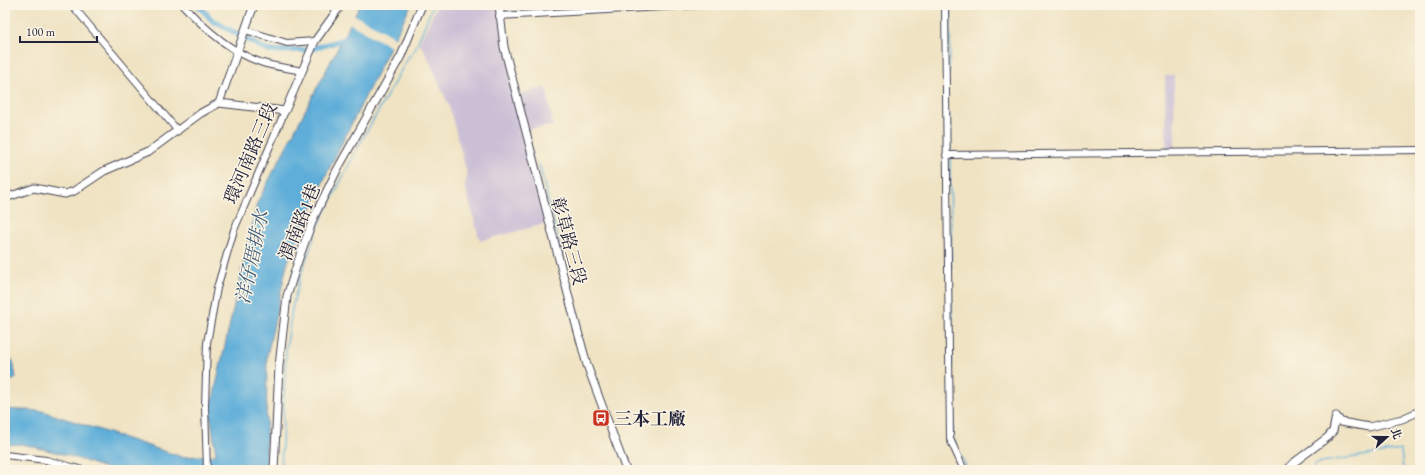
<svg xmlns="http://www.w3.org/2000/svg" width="1425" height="475" viewBox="0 0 1425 475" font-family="'EB Garamond','Noto Serif TC',serif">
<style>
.industrial{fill:#cbbfd5}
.water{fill:#5eaed9;stroke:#40688a}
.pier{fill:#efe3c3}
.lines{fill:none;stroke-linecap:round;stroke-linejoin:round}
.stream{stroke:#5eaed9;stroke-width:1.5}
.canal{stroke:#5eaed9;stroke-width:5.5}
.minor-casing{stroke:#413f4f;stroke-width:8}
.tertiary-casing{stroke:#413f4f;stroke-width:9}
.minor{stroke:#fff;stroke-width:6}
.tertiary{stroke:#fff;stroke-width:7}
.labels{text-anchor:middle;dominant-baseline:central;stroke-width:3;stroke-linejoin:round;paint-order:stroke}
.street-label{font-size:18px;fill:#22223b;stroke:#fcf5e5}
.poi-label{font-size:18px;font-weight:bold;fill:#22223b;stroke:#fcf5e5;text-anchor:start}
.water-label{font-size:19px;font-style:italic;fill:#3a5a7a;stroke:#fcf5e5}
</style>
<rect width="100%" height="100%" fill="#fcf5e5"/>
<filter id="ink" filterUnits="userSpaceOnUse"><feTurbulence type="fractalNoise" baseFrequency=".025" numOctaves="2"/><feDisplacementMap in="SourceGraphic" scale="8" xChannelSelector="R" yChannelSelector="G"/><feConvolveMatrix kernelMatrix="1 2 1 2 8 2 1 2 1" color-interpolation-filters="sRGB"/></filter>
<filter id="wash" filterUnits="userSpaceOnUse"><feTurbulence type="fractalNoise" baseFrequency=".012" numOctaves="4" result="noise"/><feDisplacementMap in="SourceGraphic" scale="16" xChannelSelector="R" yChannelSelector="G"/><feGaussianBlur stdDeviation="0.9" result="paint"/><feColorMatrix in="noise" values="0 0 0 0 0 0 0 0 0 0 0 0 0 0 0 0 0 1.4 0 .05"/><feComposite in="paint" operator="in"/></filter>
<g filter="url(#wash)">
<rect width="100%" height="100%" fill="#efe3c3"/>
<path class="industrial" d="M437,5H498L549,223L480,241L465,186L467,176L466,170L449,106L424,49L419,44Z
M1165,76H1174L1175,153H1166Z
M546,87L553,126L528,129L519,94Z"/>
<path class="water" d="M360,5H411L327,173L287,264L267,356L266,470H111L67,455L22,444L5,445V409L42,411L182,457L216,455L210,412L257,203Z
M5,352L13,361L16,378L5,385Z"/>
<path class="pier" d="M353,14L396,38L391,47L349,23Z"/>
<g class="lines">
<path class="stream" d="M503,10L633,5
M949,73L951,5
M949,113L950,153
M950,157L953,436L956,445
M539,164L578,317
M960,454L968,470
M281,470L286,350L292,309L299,280L318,226L358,147L408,58L415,49L433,5
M1314,470V465L1322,462L1401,450L1403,470"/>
<path class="canal" d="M198,5L213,21L269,51L308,50L349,38"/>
</g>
</g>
<g filter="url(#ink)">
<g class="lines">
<defs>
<path id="minor" d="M72,5L178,131
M183,5C203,27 231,52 260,62C273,67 289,68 302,71
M945,5L950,439L964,470
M499,16L698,5
M245,30L287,43L315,41
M946,155L1420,150
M5,455L46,460L83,470
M207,470L205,406L207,343L217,288L234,230L285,111"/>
<path id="tertiary" d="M499,5L504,47L575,321L587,365L626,470
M219,103L254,5
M5,198L34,188L65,194L74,191L104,171L148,152L201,113L219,103L285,111L315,41L341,5
M1336,416L1341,422L1369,427L1402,419L1420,411
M274,470L279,366L287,296L299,258L314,217L337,170L401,56L422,5
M1288,470L1292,464L1328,437L1333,431L1336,416"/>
</defs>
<use href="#minor" class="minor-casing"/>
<use href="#tertiary" class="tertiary-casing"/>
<use href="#minor" class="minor"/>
<use href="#tertiary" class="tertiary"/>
</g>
</g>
<defs>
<symbol id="bus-square" viewBox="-11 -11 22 22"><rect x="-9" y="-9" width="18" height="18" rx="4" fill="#c8321e" stroke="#fcf5e5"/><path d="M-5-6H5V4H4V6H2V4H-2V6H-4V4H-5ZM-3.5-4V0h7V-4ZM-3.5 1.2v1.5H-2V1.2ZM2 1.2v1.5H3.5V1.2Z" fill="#fff"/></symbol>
</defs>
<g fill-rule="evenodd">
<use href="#bus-square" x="591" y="408" width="20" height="20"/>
</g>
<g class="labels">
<g class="street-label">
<text transform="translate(250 153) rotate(-67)">環河南路三段</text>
<text transform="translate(299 222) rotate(-68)">渭南路1巷</text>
<text transform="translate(569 241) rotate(75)">彰草路三段</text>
</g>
<g class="poi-label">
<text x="614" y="418">三本工廠</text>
</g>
<g class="water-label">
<text transform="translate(252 257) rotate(-78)">洋仔厝排水</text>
</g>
</g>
<rect width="1425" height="475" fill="none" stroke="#fcf5e5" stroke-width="20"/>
<g transform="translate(1387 437) rotate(69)" stroke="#fcf5e5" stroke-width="3" paint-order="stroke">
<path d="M0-3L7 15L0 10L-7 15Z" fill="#22223b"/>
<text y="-6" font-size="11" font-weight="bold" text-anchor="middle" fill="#22223b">北</text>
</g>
<path d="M20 36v6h77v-6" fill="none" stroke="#22223b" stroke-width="2"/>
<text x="26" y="36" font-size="12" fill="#22223b" stroke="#fcf5e5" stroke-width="3" paint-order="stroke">100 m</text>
</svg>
